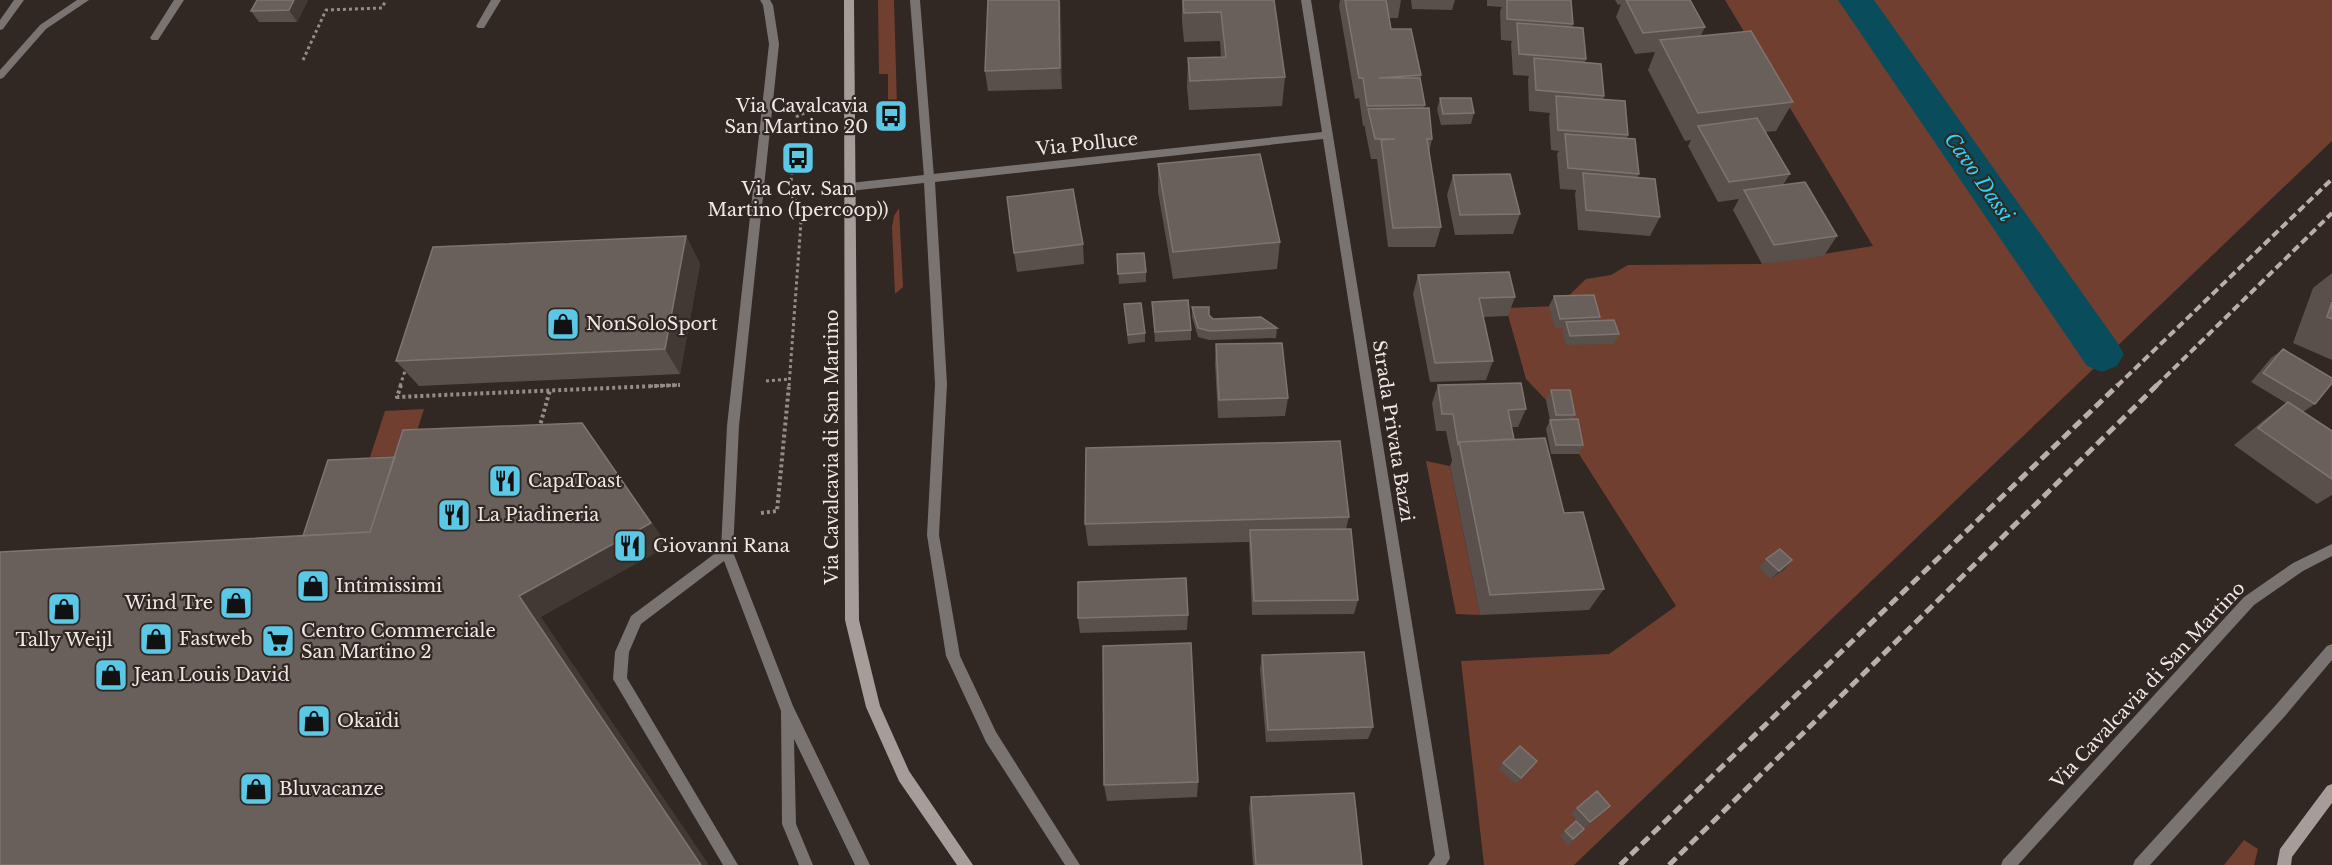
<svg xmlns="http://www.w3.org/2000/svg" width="2332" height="865" viewBox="0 0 2332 865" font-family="'Libre Baskerville',serif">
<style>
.green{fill:#713f30}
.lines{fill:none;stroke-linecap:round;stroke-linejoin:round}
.canal{fill:#094c5b;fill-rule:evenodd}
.path-far1{stroke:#948c89;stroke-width:3;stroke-dasharray:3 3;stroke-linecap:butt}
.path{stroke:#948c89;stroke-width:4;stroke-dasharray:3 3;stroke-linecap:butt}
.service{fill:#797371;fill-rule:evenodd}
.minor{fill:#797371;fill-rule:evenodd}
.secondary{fill:#a69d9a;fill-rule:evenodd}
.rail-far1{stroke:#b7afac;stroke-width:4;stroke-dasharray:8 4;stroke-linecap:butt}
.rail{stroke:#b7afac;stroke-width:5;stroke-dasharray:10 5;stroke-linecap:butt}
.wall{fill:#594f4b}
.shaded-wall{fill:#423834}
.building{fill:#695f5b;stroke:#7e7471;stroke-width:1.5}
.labels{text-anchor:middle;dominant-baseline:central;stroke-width:4.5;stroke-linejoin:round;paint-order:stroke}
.poi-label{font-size:18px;fill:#efe8e6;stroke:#312723;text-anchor:start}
.street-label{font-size:18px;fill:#efe8e6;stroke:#312723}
.water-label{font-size:20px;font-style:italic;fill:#27d4fc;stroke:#312723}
</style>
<rect width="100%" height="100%" fill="#312723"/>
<path class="green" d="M878,0H894L897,106L888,107V74H879Z
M1725,0H2332V141L1574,865H1484L1461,661L1609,654L1676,606L1579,454L1565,400H1546L1526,379L1506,308L1558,306L1586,279L1611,275L1628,265L1762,264L1873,246Z
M899,208L903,287L895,294L892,227L894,216Z
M424,409L409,456L370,457L385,411Z
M1426,461L1450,466L1480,615L1456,614Z
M2244,840L2258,849L2254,865H2224Z"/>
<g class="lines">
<path class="canal" d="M1838,0H1874L2117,342L2124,354L2117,366L2102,372L2087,366Z"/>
<path class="path-far1" d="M303,60L326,10L382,8L386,0
M796,117L821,105
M766,381L790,379
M400,386L406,368
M650,386L680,385
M789,386L802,208L790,194L794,146"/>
<path class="path" d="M401,385L397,397L680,385
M539,429L550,390
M761,513L777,511L789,385"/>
<path class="service" d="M14,0H24L3,29L0,30V20Z
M77,0H89L46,29L3,78L0,79V70L40,25Z
M174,0H184L158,40H152L150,38Z
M491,0H501L484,28H478L476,26Z
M760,0H770L773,5L779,44L739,426L733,552L793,706L870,865H855L794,739L796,824L813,865H799L782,824L781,711L724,561L641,624L629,652L627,678L738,865H723L613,679L615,652L631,616L721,549L727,426L769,44L763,5Z
M910,0H920L934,177L929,181L924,177Z"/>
<path class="minor" d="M1301,0H1311L1450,858L1446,865H1428L1435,855L1323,139L935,182L947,384L939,535L960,656L996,732L1080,865H1065L986,742L946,656L927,535L935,384L924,183L850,191L845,187L850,183L1322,132Z
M2332,544V556L2303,571L2254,605L2018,865H2001L2003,860L2244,597L2293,563Z
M2332,644V660L2285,716L2150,865H2133L2135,860L2275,706L2327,646Z"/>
<path class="secondary" d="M844,0H854L859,620L880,706L909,771L973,865H957L899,781L866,707L845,620Z
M2332,784V803L2292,857L2291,865H2277L2280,849L2327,786Z"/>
<path class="rail-far1" d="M2117,386L2332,179
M2156,386L2332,213"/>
<path class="rail" d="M1620,865L2118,385
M1669,865L2157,385"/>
</g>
<path class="wall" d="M257,0H308L297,22H259L251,11Z
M1060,0L1061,16L1062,89L988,91L985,71Z
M1182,0H1274L1285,77L1282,106L1189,110L1187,87L1188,58L1221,57L1220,41L1184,42L1182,21Z
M1340,0H1401L1398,18H1389L1391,29L1421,75L1420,79L1425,105L1424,108L1432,139L1429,153L1441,227L1435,247H1388L1377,159H1371L1365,129V126H1363L1359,98L1355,99L1339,6Z
M1411,0H1455L1452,10L1412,9Z
M1487,0H1571L1573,24L1572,27L1586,59L1585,62L1604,96L1603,100L1628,135L1627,138L1639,174L1637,178L1660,217L1650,236L1578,230L1575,194L1576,190L1560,189L1557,154L1559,151L1551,150L1549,117L1550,113L1529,111L1528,79L1529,76L1513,75L1511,44L1512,41L1501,40L1500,11L1502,7L1487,6Z
M1615,0H1690L1705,27L1701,36L1793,102L1776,131L1765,132L1790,174L1783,185L1837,236L1824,256L1762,264L1733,210L1739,199L1718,202L1688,146L1691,140L1685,141L1648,70L1655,52L1635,54L1616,17L1621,4L1618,5Z
M1440,98L1474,113L1471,124L1441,125L1437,109Z
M1158,164L1280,242L1277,269L1173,279L1158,192Z
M1453,175L1520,214L1513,234L1455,235L1447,195Z
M686,236L700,264L680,374L419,386L396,361Z
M1083,244L1084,264L1017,272L1014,253Z
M1117,254L1146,272V282L1119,284Z
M2332,273V360L2293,343L2313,288Z
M1418,275L1515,297L1508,316L1483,317L1493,361L1486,380L1430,382L1413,294Z
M1554,296L1600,317L1599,321L1619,334L1614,344L1566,345L1562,332L1563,328H1555L1549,306Z
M1152,302L1191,330V340L1155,342Z
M1124,304L1145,333V342L1128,344Z
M1192,307L1209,315L1213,319L1277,328L1276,338L1209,340L1198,337L1192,317Z
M1216,344L1288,398L1285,416L1218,418L1215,363Z
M2283,349L2315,404L2303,412L2332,431V495L2317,504L2234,445L2264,420L2286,403L2251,382L2271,358Z
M1438,385L1526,409L1518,427H1511L1514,439L1564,513L1604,589L1589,610L1480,615L1450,466L1452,461L1446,431H1436L1432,403Z
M1551,390L1575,415L1573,420L1583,445L1579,454H1551L1546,429L1550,420L1546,400Z
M1349,517L1346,529L1358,600L1354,614L1252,615L1249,542L1088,546L1085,524Z
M1766,559L1792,560L1785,569L1771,579L1759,568Z
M1188,615L1187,630L1080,633L1078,618Z
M1262,655L1373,727L1368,739L1266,742L1260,669Z
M1537,761L1516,784L1499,769L1503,763Z
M1198,782L1197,797L1107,801L1104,785Z
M1251,797L1362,865H1253L1249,808Z
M1577,808L1604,812L1584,828L1571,814Z
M1584,829L1568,845L1560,836L1565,831Z"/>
<path class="shaded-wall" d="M294,0H308L297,22L289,10Z
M1060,0L1061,16L1062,89L1060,68Z
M686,236L700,264L680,374L665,349Z
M582,423L600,447L668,546L541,617L709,865H701L519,596Z
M1792,560L1785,569L1771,579L1779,571Z"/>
<path class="building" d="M257,0H294L289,10L251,11Z
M988,0H1059L1060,68L985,71Z
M1183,0H1274L1285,77L1190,81L1188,58L1226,57L1221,12L1184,13Z
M1345,0H1386L1391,29H1411L1421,75L1379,78H1420L1425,105L1367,106L1363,78H1359Z
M1507,0H1571L1573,24L1507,19Z
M1626,0H1690L1705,27L1643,33Z
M1517,23L1583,28L1586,59L1519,54Z
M1751,31L1793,102L1698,113L1660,40Z
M1534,58L1601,64L1604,96L1536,90Z
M1556,96L1625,101L1628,135L1558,130Z
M1440,98H1471L1474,113L1443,114Z
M1429,108L1432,139H1427L1441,227L1393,228L1381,140L1395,139H1375L1368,109Z
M1757,118L1790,174L1729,182L1698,126Z
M1565,134L1635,139L1639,174L1568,168Z
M1260,154L1280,242L1173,252L1158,164Z
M1583,173L1655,179L1660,217L1586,210Z
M1510,174L1520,214L1460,215L1453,175Z
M1805,182L1837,236L1774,245L1744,190Z
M1073,189L1083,244L1014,253L1007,197Z
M686,236L665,349L396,361L433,247Z
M1144,253L1146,272L1118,274L1117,254Z
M1509,272L1515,297L1479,298L1493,361L1435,363L1418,275Z
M1594,295L1600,317L1560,319L1554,296Z
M1188,300L1191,330L1155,332L1152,302Z
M2332,302V319L2327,317Z
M1141,303L1145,333L1128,335L1124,304Z
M1192,307H1209V315L1213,319L1261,317L1277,328L1210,331L1198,328Z
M1614,320L1619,334L1570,336L1566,322Z
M1282,343L1288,398L1219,400L1216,344Z
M2283,349L2332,378V383L2315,404L2263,373Z
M1521,383L1526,409L1508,410L1514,439L1459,442L1458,444L1453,414H1442L1438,385Z
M1551,390H1570L1575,415H1556Z
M2288,402L2332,431V479L2258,428Z
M1578,419L1583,445H1556L1550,420Z
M582,423L651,523L519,596L701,865H0V552L370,532L403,430Z
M1545,438L1564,513L1583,512L1604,589L1490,595L1459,442Z
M1340,441L1349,517L1085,524L1086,448Z
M395,457L370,532L303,536L328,460Z
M1351,529L1358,600L1254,601L1250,530Z
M1780,549L1792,560L1779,571L1766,559Z
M1186,578L1188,615L1078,618V582Z
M1191,643L1198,782L1104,785L1103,646Z
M1364,652L1373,727L1268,730L1262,655Z
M1520,746L1537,761L1521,778L1503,763Z
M1597,791L1610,806L1590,822L1577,808Z
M1354,793L1362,865H1256L1251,797Z
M1576,821L1584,829L1573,839L1565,831Z"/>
<defs>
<symbol id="bus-square" viewBox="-11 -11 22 22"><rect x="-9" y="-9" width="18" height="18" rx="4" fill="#5bc8e6" stroke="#312723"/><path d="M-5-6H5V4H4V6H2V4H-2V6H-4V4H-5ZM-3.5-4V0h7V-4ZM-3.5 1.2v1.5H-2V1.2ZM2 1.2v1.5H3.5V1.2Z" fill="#111"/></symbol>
<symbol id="shop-square" viewBox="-11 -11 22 22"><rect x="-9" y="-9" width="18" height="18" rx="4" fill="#5bc8e6" stroke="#312723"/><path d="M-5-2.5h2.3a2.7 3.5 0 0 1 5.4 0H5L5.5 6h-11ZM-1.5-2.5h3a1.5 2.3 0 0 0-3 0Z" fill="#111"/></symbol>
<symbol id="restaurant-square" viewBox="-11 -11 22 22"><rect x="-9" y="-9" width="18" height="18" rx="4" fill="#5bc8e6" stroke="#312723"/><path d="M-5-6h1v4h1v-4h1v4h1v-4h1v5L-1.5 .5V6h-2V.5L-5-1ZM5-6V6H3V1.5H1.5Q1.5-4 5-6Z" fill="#111"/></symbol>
<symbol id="supermarket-square" viewBox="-11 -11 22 22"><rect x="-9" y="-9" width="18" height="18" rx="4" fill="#5bc8e6" stroke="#312723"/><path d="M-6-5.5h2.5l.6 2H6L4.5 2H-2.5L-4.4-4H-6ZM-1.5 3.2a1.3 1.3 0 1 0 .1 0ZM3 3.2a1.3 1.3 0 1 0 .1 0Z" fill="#111"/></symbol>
</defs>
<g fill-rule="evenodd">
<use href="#bus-square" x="872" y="97" width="38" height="38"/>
<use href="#bus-square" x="779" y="139" width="38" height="38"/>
<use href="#shop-square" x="544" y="305" width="38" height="38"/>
<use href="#restaurant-square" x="486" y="462" width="38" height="38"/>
<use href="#restaurant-square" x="435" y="496" width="38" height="38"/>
<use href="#restaurant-square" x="611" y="527" width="38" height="38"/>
<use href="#shop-square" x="294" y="567" width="38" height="38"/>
<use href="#shop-square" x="217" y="584" width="38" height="38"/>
<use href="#shop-square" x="45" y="590" width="38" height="38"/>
<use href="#shop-square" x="137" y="620" width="38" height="38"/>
<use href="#supermarket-square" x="259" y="622" width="38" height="38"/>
<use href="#shop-square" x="92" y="656" width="38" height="38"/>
<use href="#shop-square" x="295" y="702" width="38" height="38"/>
<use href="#shop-square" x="237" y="770" width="38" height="38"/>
</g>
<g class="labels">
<g class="poi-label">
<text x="868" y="106" text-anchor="end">Via Cavalcavia<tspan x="868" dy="21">San Martino 20</tspan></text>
<text x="798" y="189" text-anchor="middle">Via Cav. San<tspan x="798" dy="21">Martino (Ipercoop))</tspan></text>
<text x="586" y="324">NonSoloSport</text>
<text x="528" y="481">CapaToast</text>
<text x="477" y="515">La Piadineria</text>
<text x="653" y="546">Giovanni Rana</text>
<text x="336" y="586">Intimissimi</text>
<text x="213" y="603" text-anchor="end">Wind Tre</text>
<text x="301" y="631">Centro Commerciale<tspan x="301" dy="21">San Martino 2</tspan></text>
<text x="179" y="639">Fastweb</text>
<text x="64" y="640" text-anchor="middle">Tally Weijl</text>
<text x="134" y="675">Jean Louis David</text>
<text x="337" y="721">Okaïdi</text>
<text x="279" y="789">Bluvacanze</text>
</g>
<g class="street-label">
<text transform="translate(1087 144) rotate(-6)">Via Polluce</text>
<text transform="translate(1393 431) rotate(81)">Strada Privata Bazzi</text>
<text transform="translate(832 447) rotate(-90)">Via Cavalcavia di San Martino</text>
<text transform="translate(2148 685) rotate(-47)">Via Cavalcavia di San Martino</text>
</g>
<g class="water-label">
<text transform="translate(1979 177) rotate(55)">Cavo Dassi</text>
</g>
</g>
</svg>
